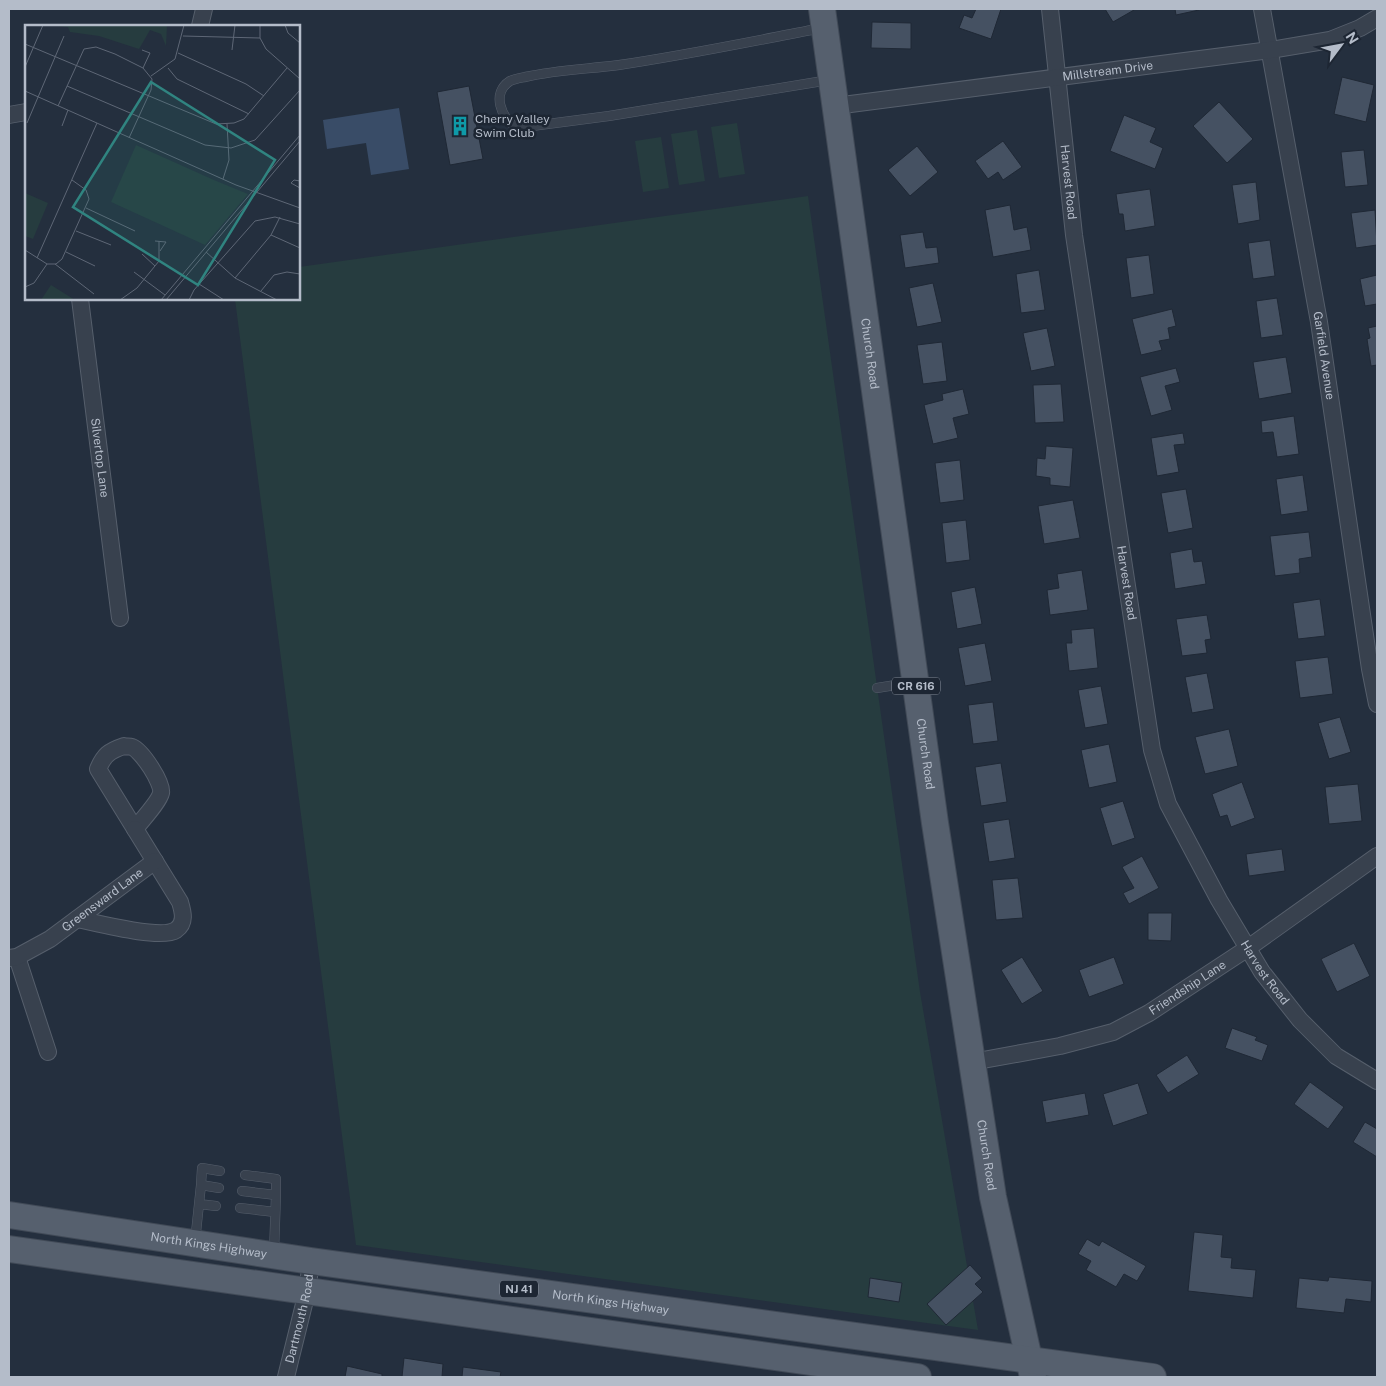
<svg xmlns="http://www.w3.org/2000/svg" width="1386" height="1386" viewBox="0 0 1386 1386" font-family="'Public Sans',sans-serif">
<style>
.green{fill:#263c3f}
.water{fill:#394c67}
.building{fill:#455162;stroke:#1f2835}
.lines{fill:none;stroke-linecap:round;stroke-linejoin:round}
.lane-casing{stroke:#565f6c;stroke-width:10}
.street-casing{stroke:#565f6c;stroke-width:18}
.primary-casing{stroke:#414a57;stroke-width:28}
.lane{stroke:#38414e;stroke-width:9}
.street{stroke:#38414e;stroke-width:16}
.primary{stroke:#56606e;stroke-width:26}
.labels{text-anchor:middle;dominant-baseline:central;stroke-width:5;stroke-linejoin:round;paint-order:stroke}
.shield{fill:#1d2633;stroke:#878f9c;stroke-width:1}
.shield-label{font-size:11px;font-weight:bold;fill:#b4bcc9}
.street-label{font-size:12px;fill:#b4bcc9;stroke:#1d2633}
.poi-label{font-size:12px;fill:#b4bcc9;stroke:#1d2633;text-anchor:start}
.inset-road{fill:none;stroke:#5e6776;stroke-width:1}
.view{fill:#308480;fill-opacity:0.15;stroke:#308480;stroke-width:2.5}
.inset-edge{fill:none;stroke:#b4bcc9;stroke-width:2.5}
</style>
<rect width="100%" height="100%" fill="#242f3e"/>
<path class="green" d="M737,123L745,174L719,178L711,127Z
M697,130L705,181L679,185L671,134Z
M661,137L669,188L643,192L635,141Z
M808,196L920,992L978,1330L356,1245L235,299H299V267Z"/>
<path class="water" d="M399,108L409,169L371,175L366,143L327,149L323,120Z"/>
<path class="building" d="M976,9H1001L991,39L959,28L964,15L972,18Z
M1105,9H1133L1134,10L1113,22Z
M1175,9H1199V10L1176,15Z
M872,22L911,23V49L871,48Z
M1342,77L1374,85L1366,122L1334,114Z
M469,86L483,159L450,165L437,92Z
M1219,102L1253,139L1227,163L1193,126Z
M1124,115L1156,128L1150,142L1163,148L1155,169L1110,151Z
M1003,141L1022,167L1003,180L998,172L988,179L975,161Z
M917,146L938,172L910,196L888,170Z
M1364,150L1368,185L1345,187L1341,152Z
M1256,182L1260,220L1238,224L1232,185Z
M1150,189L1155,226L1125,231L1123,214H1119L1116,194Z
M1010,205L1014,230L1027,227L1031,250L993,257L985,210Z
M1375,210L1377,245L1356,248L1351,213Z
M923,232L926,248L937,247L939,263L905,268L900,235Z
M1270,240L1275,276L1253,279L1248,243Z
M1149,255L1154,294L1131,298L1126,258Z
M1039,270L1045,310L1021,313L1016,274Z
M1377,275V304L1365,306L1360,279Z
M933,283L942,322L917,327L909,288Z
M1277,298L1283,335L1261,338L1256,301Z
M1172,309L1176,326L1168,328L1170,339L1159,341L1162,350L1141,355L1132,319Z
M1377,326V365L1371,366L1367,339L1370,338L1368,328Z
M1047,328L1055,366L1031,371L1023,333Z
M942,342L947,381L923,384L917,345Z
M1286,357L1292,393L1259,399L1253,362Z
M1176,368L1180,382L1165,386L1172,410L1151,416L1140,377Z
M1061,384L1064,422L1035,423L1033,385Z
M963,389L969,414L953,418L958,438L933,444L924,405L943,400L942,394Z
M1294,416L1299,454L1277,457L1273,432L1262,433L1261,421Z
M1183,433L1185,444L1174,445L1179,472L1157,476L1151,438Z
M1046,446L1073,448L1070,487L1050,485V478L1036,476L1037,458L1045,459Z
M960,460L964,500L940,503L935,463Z
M1303,475L1308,511L1281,515L1276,479Z
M1186,489L1193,528L1168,533L1161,493Z
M1073,500L1080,538L1044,544L1038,506Z
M966,520L970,560L946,563L942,523Z
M1309,532L1312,557L1299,559L1300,573L1275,576L1270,536Z
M1192,549L1194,562L1202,561L1206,584L1175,589L1170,553Z
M1082,570L1088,610L1050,615L1047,590L1059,588L1057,574Z
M975,587L982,624L957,629L951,592Z
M1320,599L1325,636L1298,639L1293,603Z
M1207,615L1211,639L1205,640L1207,653L1182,656L1176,619Z
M1094,628L1098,668L1069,671L1066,643H1072L1071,630Z
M985,643L992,681L965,686L958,648Z
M1328,657L1333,694L1300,698L1295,661Z
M1207,673L1214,709L1192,713L1185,677Z
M1101,686L1108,724L1085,728L1078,690Z
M993,702L998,741L973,744L968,705Z
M1340,717L1351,752L1329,759L1318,723Z
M1229,729L1238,766L1205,774L1195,737Z
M1109,744L1117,782L1089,788L1081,750Z
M1001,763L1007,802L981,806L975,767Z
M1242,782L1255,818L1231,827L1227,815L1220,817L1212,794Z
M1358,784L1362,821L1329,824L1325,787Z
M1123,801L1135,838L1112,846L1100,808Z
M1009,819L1015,858L989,862L983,823Z
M1282,849L1285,871L1249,876L1246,854Z
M1142,856L1159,888L1129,904L1123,893L1134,888L1122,867Z
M1018,878L1023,918L996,920L992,880Z
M1148,913H1172L1171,941L1148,940Z
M1354,943L1370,976L1337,992L1321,959Z
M1022,957L1043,991L1022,1004L1001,970Z
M1114,957L1124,984L1089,997L1079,970Z
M1232,1028L1257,1037L1255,1040L1268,1045L1262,1061L1225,1048Z
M1187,1055L1199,1074L1168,1093L1156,1075Z
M1310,1082L1344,1107L1328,1129L1294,1104Z
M1138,1083L1148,1114L1113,1126L1103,1094Z
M1085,1093L1089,1115L1046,1123L1042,1101Z
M1365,1122L1377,1129V1157L1353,1142Z
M1194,1232L1223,1235L1221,1257L1232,1258L1231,1268L1256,1270L1253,1298L1188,1291Z
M1087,1239L1099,1246L1102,1241L1146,1266L1137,1281L1124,1274L1116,1287L1086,1270L1091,1261L1078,1254Z
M970,1265L982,1278L975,1284L983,1292L946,1325L927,1304Z
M1329,1277L1372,1281L1371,1302L1346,1299L1344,1313L1296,1308L1299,1278L1328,1281Z
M870,1278L902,1283L899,1302L868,1297Z
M404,1358L443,1364L442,1377H402Z
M347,1366L382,1374V1377H345Z
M463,1367L501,1372L500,1377H462Z"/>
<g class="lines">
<defs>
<path id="lane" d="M822,28C754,41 687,55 619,65C588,69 556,70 525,77C520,78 514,79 510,81C491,93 501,118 517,128L609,116L829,80
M877,688L914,682
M245,1175L276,1179V1195
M201,1185L202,1168L220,1171
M242,1191L276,1195L274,1252
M199,1204L216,1206
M240,1208L275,1212
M195,1242L201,1185L219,1188"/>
<g id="street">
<path id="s1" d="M1050,9L1074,235L1122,553L1152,750L1168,804L1219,900L1262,972L1300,1020L1336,1056L1377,1081"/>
<path id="s2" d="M1262,9L1319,322L1370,669L1377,704"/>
<path d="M200,26L204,9"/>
<path id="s3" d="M835,106L1270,50L1330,40L1360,28L1377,18"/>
<path d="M9,115L26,112"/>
<path id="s4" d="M80,299L120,618"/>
<path d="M124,746C127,747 129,746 132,747C142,751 163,783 161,793C159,802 141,821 135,829L98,769C104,755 109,751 124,746Z"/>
<path d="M77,919C97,923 161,940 176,930C186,923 183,912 180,902L135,829"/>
<path d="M17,957L48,1052"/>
<path id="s5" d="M9,958L17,957L50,939L155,861"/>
<path id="s6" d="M972,1062L1060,1046L1113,1032L1149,1013L1248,948L1377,856"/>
<path id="s7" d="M286,1377L307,1292L311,1261"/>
</g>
<g id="primary">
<path id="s8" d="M822,9L935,823L993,1197L1033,1377"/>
<path id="s9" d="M9,1215L311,1261L1153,1377"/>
<path d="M9,1249L918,1377"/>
</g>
</defs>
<use href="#lane" class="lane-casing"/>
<use href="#street" class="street-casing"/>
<use href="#primary" class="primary-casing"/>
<use href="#lane" class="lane"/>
<use href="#street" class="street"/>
<use href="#primary" class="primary"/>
</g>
<defs>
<symbol id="building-bare" viewBox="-9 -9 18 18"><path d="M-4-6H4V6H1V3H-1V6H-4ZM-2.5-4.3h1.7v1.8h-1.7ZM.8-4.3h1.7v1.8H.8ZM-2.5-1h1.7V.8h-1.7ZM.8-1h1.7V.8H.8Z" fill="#0f9aa8" stroke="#1d2633" stroke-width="2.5" paint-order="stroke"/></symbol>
</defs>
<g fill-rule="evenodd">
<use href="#building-bare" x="446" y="112" width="28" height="28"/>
</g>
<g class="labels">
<g class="shield">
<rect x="892" y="677.5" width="48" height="17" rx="4"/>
<rect x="500" y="1280.5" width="38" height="17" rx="4"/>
</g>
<g class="shield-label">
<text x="916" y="686">CR 616</text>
<text x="519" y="1289">NJ 41</text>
</g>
<g class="street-label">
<text stroke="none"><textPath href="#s3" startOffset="275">Millstream Drive</textPath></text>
<text stroke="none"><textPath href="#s1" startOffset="174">Harvest Road</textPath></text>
<text stroke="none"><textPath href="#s8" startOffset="348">Church Road</textPath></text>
<text stroke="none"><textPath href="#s2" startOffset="352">Garfield Avenue</textPath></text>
<text stroke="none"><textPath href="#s4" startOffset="160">Silvertop Lane</textPath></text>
<text stroke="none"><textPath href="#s1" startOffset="579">Harvest Road</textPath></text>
<text stroke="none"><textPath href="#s8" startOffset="752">Church Road</textPath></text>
<text stroke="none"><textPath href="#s5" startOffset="111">Greensward Lane</textPath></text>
<text stroke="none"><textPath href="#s1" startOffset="999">Harvest Road</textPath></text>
<text stroke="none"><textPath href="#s6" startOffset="231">Friendship Lane</textPath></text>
<text stroke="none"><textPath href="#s8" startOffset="1158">Church Road</textPath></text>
<text stroke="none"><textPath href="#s9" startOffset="202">North Kings Highway</textPath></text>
<text stroke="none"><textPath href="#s9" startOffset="608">North Kings Highway</textPath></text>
<text stroke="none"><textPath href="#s7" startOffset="60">Dartmouth Road</textPath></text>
</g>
<g class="poi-label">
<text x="475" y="119">Cherry Valley<tspan x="475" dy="14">Swim Club</tspan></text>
</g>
</g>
<g transform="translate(25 25)">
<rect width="275" height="275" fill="#242f3e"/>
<path d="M142,0L141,21L136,9L125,5L114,24L74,11L45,7L43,2L32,1ZM111,120L189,155L223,169L180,220L86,177ZM0,168L23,178L8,214L0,211ZM26,260L50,275H16Z" fill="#263c3f"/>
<path class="inset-road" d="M235,0V13L241,24L275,54M260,0L263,8L275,18M158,11L235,13M0,19L191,99L209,98L219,94L262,43M117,25L125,28L118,43M207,25L210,0M153,28L221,59L239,71M0,42L18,0M143,43L152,54L224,89M126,51L150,34L159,0M42,61L180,120L206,123L230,115L275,65M0,66L211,160L275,183M33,81L59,24L71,22L90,29L118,43L127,54L126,65L104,113M2,98L39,11M37,101L43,85M198,154L204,135L202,99M275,156L269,155L266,158L275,163M61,183L110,206M51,206L86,220M246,210L275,223M130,216L141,217L135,226M0,225L22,239H31L37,234L64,174L61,165L47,155M41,227L70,241M181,227L210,253L252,275M117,229L130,241M12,233L72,98M30,239L69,269M109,247L140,270M210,253L246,210L255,192M174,259L199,275M0,262L9,258L22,239M236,266L249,250L262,247L275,249M95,275L112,263L134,236V216M136,275L275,110M141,275L275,116M164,275L169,265L230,196L250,192L275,199"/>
<path class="view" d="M126,57L250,135L173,260L48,182Z"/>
<rect width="275" height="275" class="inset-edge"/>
</g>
<rect width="1386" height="1386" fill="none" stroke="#b4bcc9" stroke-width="20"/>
<g transform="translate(1341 45) rotate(58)" stroke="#1d2633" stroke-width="4" paint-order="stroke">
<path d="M0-4L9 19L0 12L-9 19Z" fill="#b4bcc9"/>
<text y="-8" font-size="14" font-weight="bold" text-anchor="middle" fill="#b4bcc9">N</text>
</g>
</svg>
